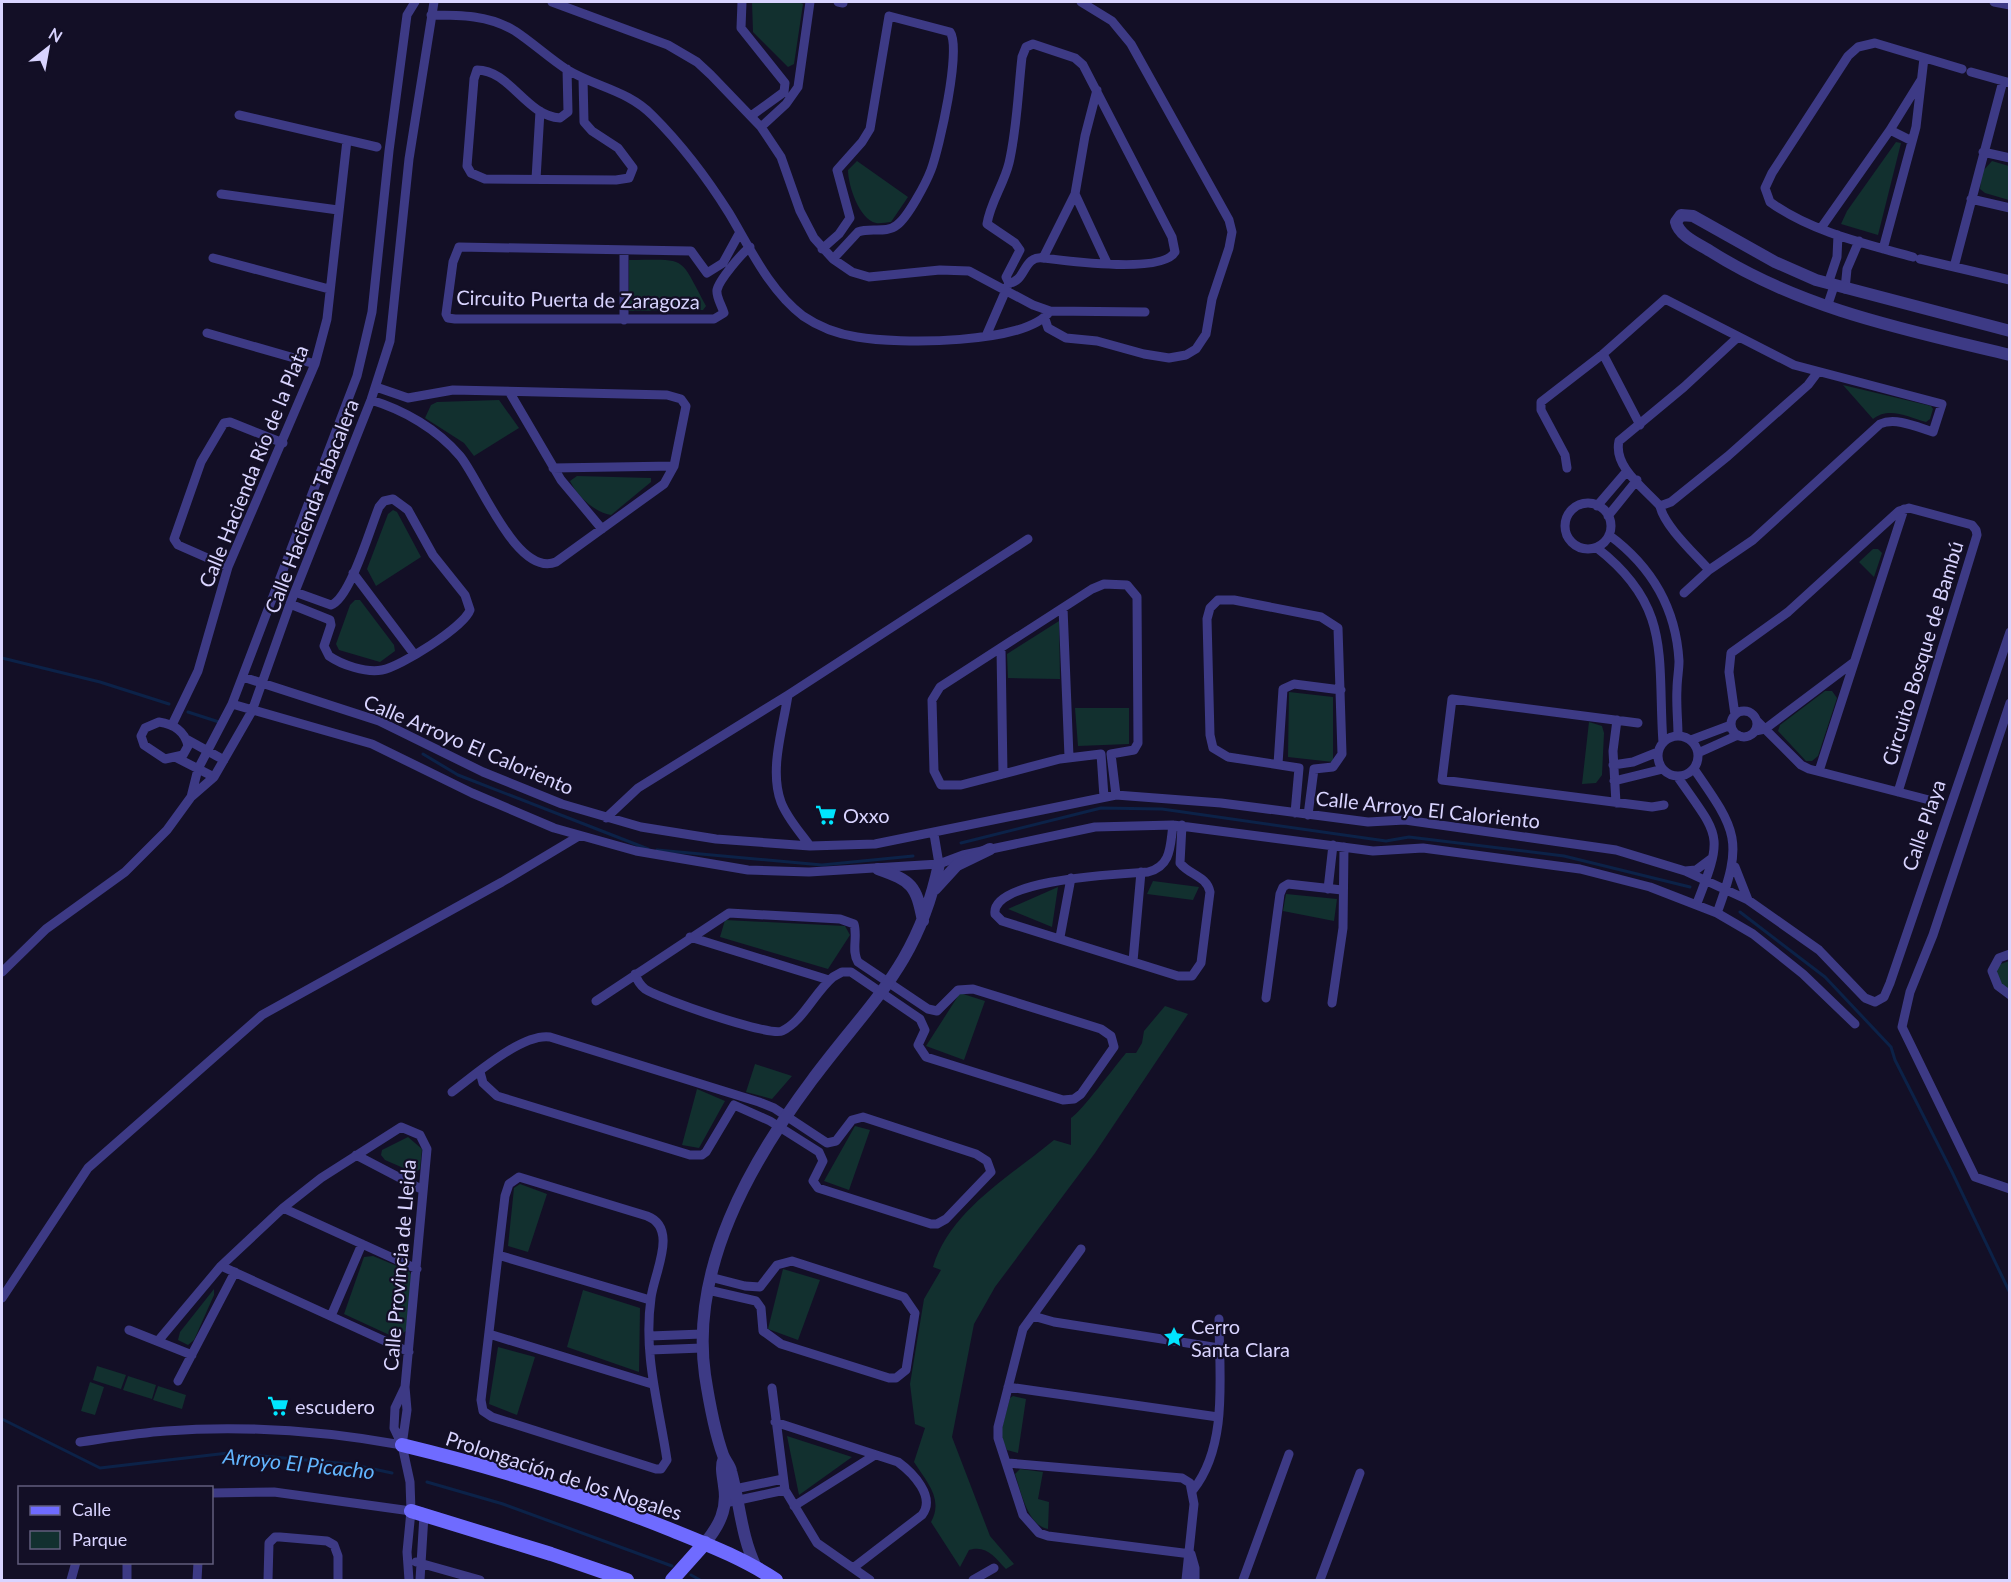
<svg xmlns="http://www.w3.org/2000/svg" width="2011" height="1582" viewBox="0 0 2011 1582" font-family="Lato,sans-serif">
<style>
.green{fill:#12302f}
.lines{fill:none;stroke-linecap:round;stroke-linejoin:round}
.stream{stroke:#0c2248;stroke-width:3}
.minor{stroke:#3d3a85;stroke-width:9}
.tertiary{stroke:#3d3a85;stroke-width:12}
.secondary{stroke:#6f6bff;stroke-width:14}
.labels{text-anchor:middle;dominant-baseline:central;stroke-width:4.5;stroke-linejoin:round;paint-order:stroke}
.street-label{font-size:20px;fill:#d9d4ff;stroke:#130f26}
.poi-label{font-size:20px;fill:#d9d4ff;stroke:#130f26;text-anchor:start}
.water-label{font-size:21px;font-style:italic;fill:#62b6ff;stroke:#130f26}
</style>
<rect width="100%" height="100%" fill="#130f26"/>
<path class="green" d="M752,2H799L803,4L794,64L788,67L753,32Z
M1896,142L1901,143L1878,235L1841,224L1847,211Z
M857,161L908,197L891,222C887,222 880,224 876,223C859,219 848,185 848,170Z
M1992,161L2009,166V200L1985,193L1980,189L1982,172Z
M629,260C688,260 678,254 706,306L703,310L629,311Z
M1843,385L1931,406L1933,409L1930,419L1926,422C1908,417 1889,406 1873,419Z
M499,400L519,428L474,456L464,443L425,418L431,405L437,402Z
M577,476L651,478V482L611,515C594,512 577,496 570,481Z
M393,510L397,512L421,557L376,586L367,569L388,514Z
M1873,549H1878L1882,553L1874,577L1859,562Z
M355,600H360L394,645L395,651L380,662L339,650L336,644L350,605Z
M1059,621L1060,679L1008,678L1007,654Z
M1825,691H1832L1837,698L1818,756L1812,761H1806L1778,731L1780,725Z
M1289,692L1333,697V762L1288,757Z
M1075,708H1129V744L1078,746Z
M1589,722L1602,726L1604,733L1602,775L1596,783L1582,784Z
M1153,881L1199,887L1193,900L1147,894Z
M1058,887L1052,927L1008,909Z
M1286,894L1337,899L1334,921L1283,911Z
M725,920L845,926L850,935L828,969L720,937Z
M2009,961V990C1999,982 1995,979 1998,965Z
M960,993L985,1001L964,1060L926,1046Z
M1165,1006L1188,1014L1095,1153L995,1287L974,1324L952,1437L990,1536L1014,1564L1006,1569C994,1557 987,1545 969,1550L960,1567L931,1522C944,1499 926,1481 914,1462L925,1428L915,1424L910,1384L924,1299L941,1270L933,1267C950,1210 1011,1176 1054,1140L1071,1145V1118C1080,1113 1116,1065 1126,1053H1136L1142,1043L1144,1031Z
M755,1064L792,1076L772,1099L746,1092Z
M697,1089L725,1101L699,1148L682,1145Z
M855,1126L870,1130L849,1190L824,1181Z
M408,1137L422,1149L420,1169L415,1173L385,1160L381,1155L382,1150Z
M520,1184L547,1194L528,1252L508,1246L514,1188Z
M373,1256L409,1271L413,1278L406,1331L396,1338L344,1314L364,1257Z
M783,1269L820,1280L798,1340L768,1329Z
M214,1289V1295L194,1340L188,1345L178,1340L180,1332Z
M583,1290L640,1308L639,1372L567,1347Z
M498,1347L535,1357L517,1415L489,1404Z
M97,1366L126,1375L121,1389L93,1380Z
M128,1376L156,1385L152,1399L123,1390Z
M90,1382L104,1387L95,1415L81,1411Z
M158,1386L186,1395L182,1409L153,1400Z
M1013,1396L1026,1399L1018,1453L1007,1450L1000,1435L1010,1398Z
M787,1436L852,1457L799,1495Z
M1020,1469L1043,1472L1038,1499L1049,1502L1048,1529C1027,1525 1021,1491 1015,1474Z"/>
<g class="lines">
<path class="stream" d="M2,658L100,682L169,704
M188,712L219,722
M423,754L458,775L648,849
M961,843L1101,808L1162,809L1386,841L1409,837L1564,856L1690,887
M657,850L822,865L913,856
M1740,912L1825,977L1891,1047L1895,1060L1952,1172L2010,1293
M2,1419L100,1468L228,1453L350,1464L392,1473
M427,1482L503,1504L672,1566
M691,1575L700,1580"/>
<path class="minor" d="M552,2L668,45L697,62L711,75L761,127L781,157L800,211L814,238L833,259L852,272L869,277L940,270L969,271L1033,305L1050,311L1145,312
M742,2L741,28L785,83L784,92L751,116
M838,2L843,3
M1994,2L2010,5
M431,15C460,15 489,15 515,31C533,43 548,57 566,69C595,87 628,90 653,116C682,145 707,178 729,213C750,248 769,290 803,316C819,327 838,334 857,337C897,344 1027,345 1050,311
M567,69L568,112L560,118C526,116 510,70 477,70L474,79L467,166L471,173L485,179L616,180L629,178L633,168L618,148L592,131L584,122L583,78
M1971,72L2010,83
M239,115L377,147
M761,127L786,104L798,87L810,2
M1890,130L1912,141
M1983,152L2010,158
M536,179L540,111
M221,194L338,210
M1075,194L1107,263
M1971,199L2010,208
M1821,228L1890,130L1921,80
M740,232L723,263L707,273L691,251L459,247L453,262L446,314L448,318L455,319H714L724,313C722,306 716,297 717,290C719,280 742,253 750,247
M822,249L839,234L850,218L837,170L862,142L870,129L889,16L950,32C962,48 939,149 931,170C926,183 908,217 897,225C886,234 870,227 858,232L833,259
M1883,249L1916,127L1924,58
M624,252V320
M1913,257C1866,244 1811,232 1770,202L1765,188L1772,173L1848,56L1858,47L1875,43L1962,69
M213,258L329,289
M1043,258L1075,194L1085,136L1097,90
M1920,259L2010,280
M1954,267L2003,81
M1828,284L1837,257L1838,235
M1845,289L1847,269L1859,241
M1827,307L1834,286
M1045,319L1048,328L1066,338L1097,341L1144,354L1169,358L1186,355L1196,349L1206,334L1212,299L1229,248L1232,232L1229,220L1131,44L1112,21L1081,2
M207,333L315,364
M986,336L1009,283L1006,277L1020,250L1015,243L987,224C990,203 1004,184 1009,163C1017,129 1018,92 1022,57L1026,47L1033,44L1075,58L1083,65L1172,237L1175,252C1162,274 1067,261 1043,258C1023,255 1026,282 1009,283
M1603,354L1640,425
M510,393L561,480L602,529
M371,400C404,410 437,429 460,456C480,480 517,578 556,562L664,484L674,466L686,406L681,399L667,395L453,390L408,398L376,387
M553,468L674,466
M1567,468L1565,455L1541,410V402L1603,354L1665,299L1794,365L1942,404L1933,432C1917,427 1896,417 1880,424L1753,540L1709,570L1684,593
M1565 526a23 23 0 1 1 46 0a23 23 0 1 1-46 0Z
M1597,506L1627,471
M1660,506L1671,502L1728,456L1808,385L1817,373
M1608,516L1637,480
M1609,535C1651,566 1676,608 1679,661C1679,670 1677,680 1677,689C1676,704 1678,720 1678,736
M1597,548C1673,607 1657,658 1663,743
M228,567L178,545L174,539L201,462L224,423L230,422L283,443
M1709,570C1696,555 1664,526 1660,506C1645,489 1613,467 1619,441L1684,387L1738,337
M353,573L414,654
M290,604L330,620L331,625L324,646L329,656C342,665 366,673 382,670C400,667 464,627 470,610L465,595L433,555L408,510L393,499L384,501L379,507C371,526 350,599 331,605L295,592
M1063,608L1069,757
M1001,649L1003,774
M243,677L379,721L483,772L562,804L641,827L716,839L810,846L875,844L1116,795L1221,803L1368,822L1405,820L1616,850L1685,871L1748,900L1819,950L1865,998L1875,1002L1884,997L1890,983L2010,632
M788,695C783,728 769,770 781,802C787,818 800,832 810,846
M2010,703L1933,935L1910,992L1902,1027L1975,1177L2010,1189
M232,704L372,744L472,793L554,828L636,851L748,870L809,872L939,864L963,855L1095,827L1173,825L1373,851L1423,848L1580,869L1650,887L1717,913L1753,934L1803,974L1855,1024
M1731 724a13 13 0 1 1 26 0a13 13 0 1 1-26 0Z
M1735,715L1729,672L1731,653L1788,612L1899,511L1909,508L1972,525L1976,530L1977,535L1898,792
M1757,721L1801,765L1809,769L1933,801
M159,722C173,724 185,731 188,746L183,755L165,759L144,745L141,736L145,728Z
M1638,723L1452,699L1442,780L1652,807L1664,805
M172,725L198,671L228,567L315,364L327,319L347,140
M1755,731L1765,729L1854,662
M1658 756a20 20 0 1 1 40 0a20 20 0 1 1-40 0Z
M186,739L224,760
M1691,740L1731,725
M1698,753L1738,735
M177,758L214,777
M1278,764L1283,689L1294,684L1341,690
M1613,765L1633,762L1658,752
M1694,769C1737,831 1744,840 1717,913
M1819,771L1904,509
M1677,776C1719,837 1725,832 1697,903
M1614,781L1663,769
M191,797L198,769L232,704L357,376L372,312L389,151L407,15L415,2
M1104,797L1101,754L1060,759L961,785H941L934,771L932,700L940,687L1092,589L1104,584L1127,585L1137,597L1138,743L1134,750L1111,754L1116,795
M1616,803L1613,751L1617,720
M1295,813L1299,768L1228,757L1213,748L1210,735L1207,619L1210,608L1218,600H1234L1321,617L1338,628L1342,754L1333,767L1314,769L1308,815
M606,818L638,788L788,695L1028,539
M1173,825C1170,845 1172,866 1148,872C1122,874 990,879 995,914L1002,921L1178,976H1192L1201,963L1210,892C1207,876 1189,875 1180,863L1182,825
M934,834L939,864
M1735,867L1748,900
M1685,871L1696,870L1712,858
M1328,889L1333,845
M690,937L829,980
M1060,937L1071,878
M2010,954L1999,958L1992,971L1998,986L2010,995
M1133,961L1141,872
M2,972L46,929L125,872L167,830L191,797L214,777L252,711L290,604L371,400L390,341L409,159L434,2
M1266,998L1280,894L1283,887L1288,884L1342,890
M596,1001L729,913L840,919L854,924C858,937 851,951 858,962L928,1009L937,1011L958,990L973,989L1101,1029L1111,1036L1114,1047L1081,1094L1074,1099L1063,1100L926,1057L918,1045L925,1030L920,1019L851,972H842L833,977C815,992 803,1021 782,1031C770,1037 660,999 645,989C640,985 637,980 635,974
M1332,1003L1343,928L1344,847
M452,1092C475,1075 522,1033 550,1037L759,1102L774,1108L827,1143L836,1141L852,1120L863,1117L976,1154L987,1161L991,1172L946,1219L937,1224H931L818,1188L813,1181L823,1161L819,1152L770,1121L734,1105L706,1152L702,1155H690L497,1096L483,1083L480,1072
M356,1155L423,1190
M519,1177L647,1216C679,1228 654,1273 651,1298C643,1354 659,1406 667,1460L661,1469H656L492,1417L483,1411L481,1400L505,1196L509,1184Z
M283,1208L417,1269
M1081,1249L1023,1329L998,1427V1438L1023,1515L1039,1533L1048,1536L1191,1554
M498,1255L650,1300
M221,1266L409,1352
M708,1290L756,1301L761,1308L763,1331L781,1344L889,1378H896L906,1370L915,1313L904,1297L792,1261L777,1265L760,1287L745,1286L710,1277
M2,1298L88,1168L262,1015L502,882L579,836
M331,1316L362,1244
M1033,1316L1054,1322L1219,1348
M129,1330L192,1355
M489,1334L652,1384
M650,1336L702,1334
M158,1341L221,1266L283,1208L321,1178L401,1127L420,1135L427,1149L405,1387L407,1410L402,1445
M650,1350L702,1348
M178,1381L235,1272
M405,1387L395,1408L394,1428L402,1445L410,1482L411,1511L407,1552L409,1580
M1008,1387L1218,1417
M772,1388L785,1490L817,1543L870,1580
M775,1422L898,1462C913,1473 936,1497 922,1515L853,1568
M80,1442C108,1438 137,1433 166,1431C244,1425 324,1431 402,1445
M1008,1463L1182,1478L1190,1483L1194,1504L1186,1580
M730,1490L783,1479
M1193,1490C1229,1445 1219,1373 1219,1319
M212,1493L274,1492L411,1511
M725,1503L785,1490
M794,1506L875,1455
M1191,1554L1195,1568V1580
M416,1562L480,1580
M71,1580L76,1562
M127,1580V1562
M197,1580L198,1562
M268,1580L269,1543L275,1537H280L327,1541L334,1545L338,1556V1580
M420,1580L424,1515L422,1512
M973,1580L994,1568
M1243,1580L1289,1454
M1320,1580L1360,1473"/>
<path class="tertiary" d="M2010,331L1816,280L1775,262L1693,216L1681,215L1676,222C1679,236 1699,244 1710,251C1801,309 1906,330 2010,355
M878,869C912,881 916,885 923,921
M935,889L957,865L990,849
M705,1543C719,1526 728,1509 724,1486C723,1476 720,1467 724,1458
M756,1567C741,1536 740,1504 731,1471C730,1465 725,1461 723,1455C714,1430 709,1401 705,1375C690,1268 750,1163 812,1080C870,1002 918,965 939,864"/>
<path class="secondary" d="M402,1445C493,1467 582,1494 669,1529C706,1544 743,1558 776,1580
M411,1511L551,1554L627,1580
M672,1580L705,1543"/>
</g>
<defs>
<symbol id="supermarket-bare" viewBox="-9 -9 18 18"><path d="M-6-5.5h2.5l.6 2H6L4.5 2H-2.5L-4.4-4H-6ZM-1.5 3.2a1.3 1.3 0 1 0 .1 0ZM3 3.2a1.3 1.3 0 1 0 .1 0Z" fill="#00e5ff" stroke="#130f26" stroke-width="2.5" paint-order="stroke"/></symbol>
<symbol id="sight-bare" viewBox="-9 -9 18 18"><path d="M0-6L1.8-2.2L6-1.7L2.9 1.2L3.7 5.4L0 3.3L-3.7 5.4L-2.9 1.2L-6-1.7L-1.8-2.2Z" fill="#00e5ff" stroke="#130f26" stroke-width="2.5" paint-order="stroke"/></symbol>
</defs>
<g fill-rule="evenodd">
<use href="#supermarket-bare" x="811" y="800" width="30" height="30"/>
<use href="#sight-bare" x="1159" y="1322" width="30" height="30"/>
<use href="#supermarket-bare" x="263" y="1391" width="30" height="30"/>
</g>
<g class="labels">
<g class="street-label">
<text transform="translate(578 299) rotate(1)">Circuito Puerta de Zaragoza</text>
<text transform="translate(253 466) rotate(-68)">Calle Hacienda Río de la Plata</text>
<text transform="translate(311 506) rotate(-69)">Calle Hacienda Tabacalera</text>
<text transform="translate(1922 653) rotate(-73)">Circuito Bosque de Bambú</text>
<text transform="translate(469 744) rotate(23)">Calle Arroyo El Caloriento</text>
<text transform="translate(1428 809) rotate(6)">Calle Arroyo El Caloriento</text>
<text transform="translate(1923 825) rotate(-71)">Calle Playa</text>
<text transform="translate(399 1265) rotate(-85)">Calle Provincia de Lleida</text>
<text transform="translate(564 1475) rotate(18)">Prolongación de los Nogales</text>
</g>
<g class="poi-label">
<text x="843" y="815">Oxxo</text>
<text x="1191" y="1326">Cerro<tspan x="1191" dy="23">Santa Clara</tspan></text>
<text x="295" y="1406">escudero</text>
</g>
<g class="water-label">
<text transform="translate(299 1463) rotate(6)">Arroyo El Picacho</text>
</g>
</g>
<rect width="2011" height="1582" fill="none" stroke="#d9d4ff" stroke-width="6"/>
<rect x="18" y="1486" width="195" height="78" fill="#130f26" stroke="#625e7d" stroke-width="1.5"/>
<rect x="30" y="1506" width="30" height="9" fill="#6f6bff" stroke="#625e7d" stroke-width="1.5"/>
<text x="72" y="1516" font-size="18" fill="#d9d4ff">Calle</text>
<rect x="30" y="1531" width="30" height="18" fill="#12302f" stroke="#625e7d" stroke-width="1.5"/>
<text x="72" y="1546" font-size="18" fill="#d9d4ff">Parque</text>
<g transform="translate(48 48) rotate(31)" stroke="#130f26" stroke-width="4.5" paint-order="stroke">
<path d="M0-4.5L10 22L0 15L-10 22Z" fill="#d9d4ff"/>
<text y="-9" font-size="16" font-weight="bold" text-anchor="middle" fill="#d9d4ff">N</text>
</g>
</svg>
